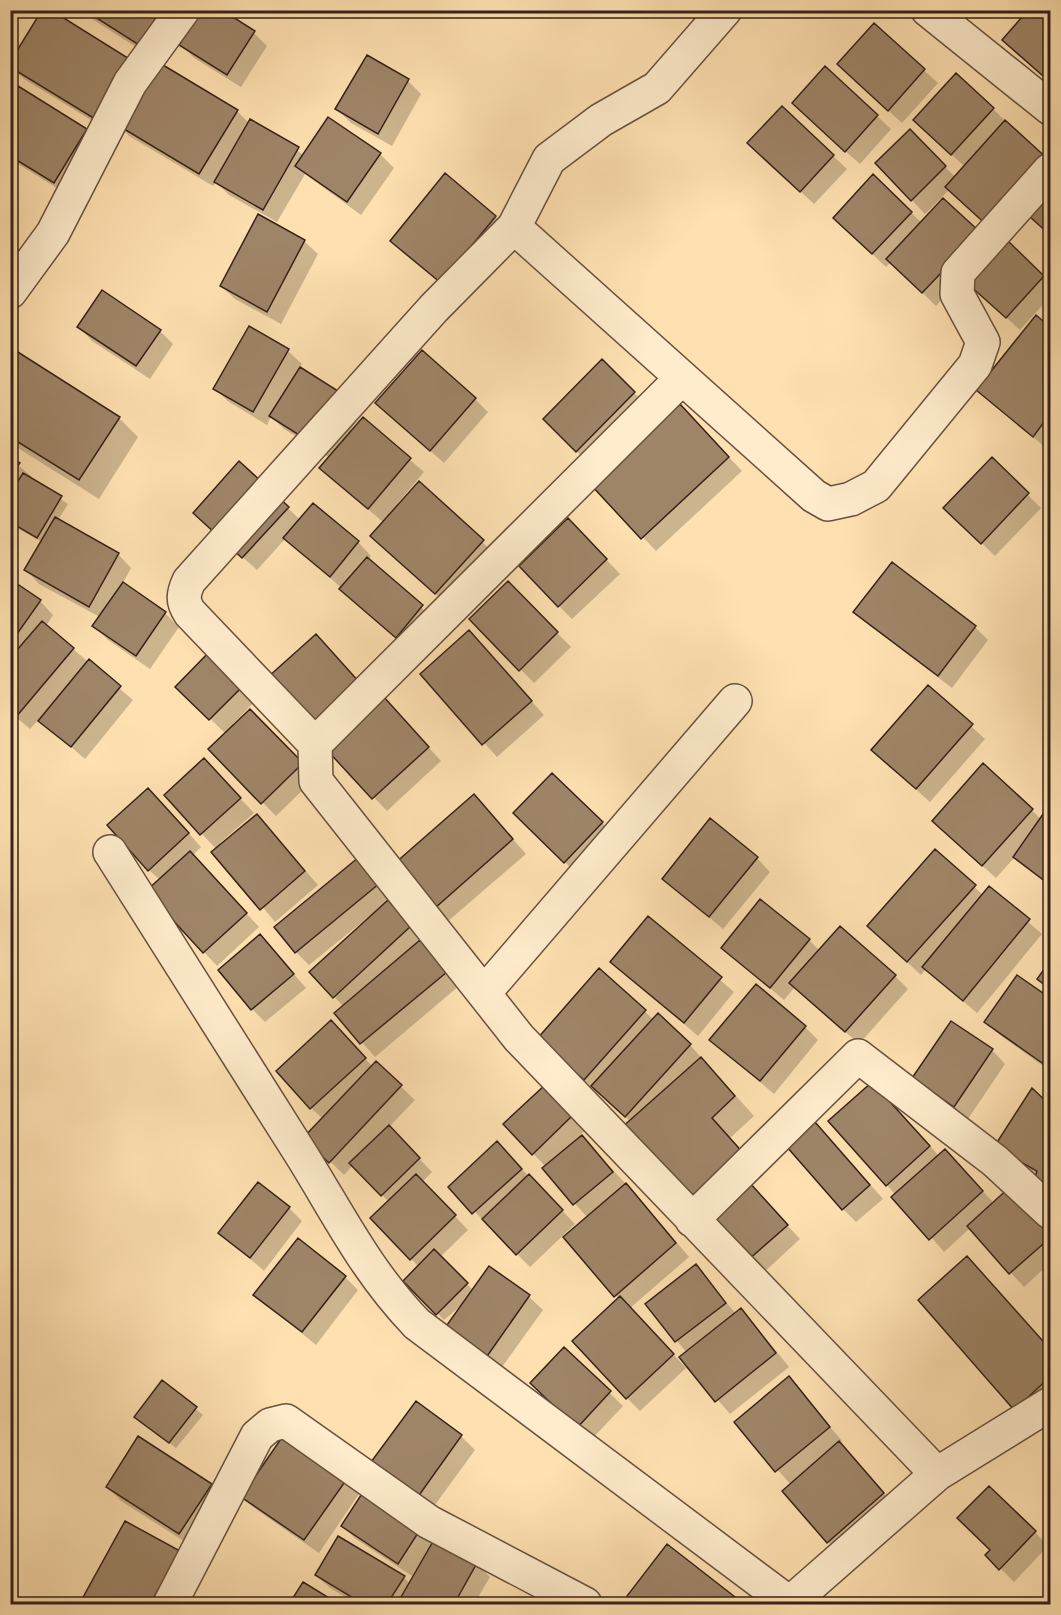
<svg xmlns="http://www.w3.org/2000/svg" width="1061" height="1615" viewBox="0 0 1061 1615" font-family="Alegreya,serif">
<style>
.shadow{fill:#0003}
.building{fill:#9f8568;stroke:#362119;stroke-width:1.5}
.lines{fill:none;stroke-linecap:round;stroke-linejoin:round}
.street-casing{stroke:#68513f;stroke-width:36}
.street{stroke:#ffeccc;stroke-width:33}
</style>
<rect width="100%" height="100%" fill="#ffe1b1"/>
<filter id="stains"><feTurbulence type="fractalNoise" baseFrequency=".00333" numOctaves="4"/><feColorMatrix values="0 0 0 0 .2 0 0 0 0 .09 0 0 0 0 .02 0 0 0 .5 -.17"/></filter>
<radialGradient id="worn" r=".72"><stop offset=".6" stop-color="#630" stop-opacity="0"/><stop offset="1" stop-color="#630" stop-opacity=".3"/></radialGradient>
<path class="shadow" d="M78,10H182L153,58Z
M1030,10H1050V82L1018,53Z
M874,25L938,83L902,123L852,78Z
M254,33L267,46L241,87L194,58L181,44Z
M130,61L237,111L249,123L250,121L304,155L329,119L380,154L394,168L361,215L305,174L277,222L229,195L216,182L213,186L129,136L115,121L109,131L24,79L10,66Z
M825,68L891,129L860,164L807,117Z
M408,81L421,94L392,146L351,123L337,109Z
M10,101L87,130L100,143L68,195L10,159Z
M782,108L847,169L814,204L762,156Z
M993,109L1050,163V235L1031,216L950,189L941,198L992,246L936,306L891,262L886,267L848,231L873,177L922,223L942,201L940,199L925,214L877,164L910,131L956,178L965,167L928,133Z
M495,217L509,230L455,296L392,241Z
M304,241L318,254L281,324L235,299L221,286Z
M1008,244L1050,284V297L1020,330L984,297Z
M1037,318L1050,329V444L1047,449L978,390Z
M79,327L160,331L173,344L150,379L92,341Z
M10,348L119,418L138,437L99,499L10,443Z
M288,351L302,364L299,368L348,399L362,413L349,433L363,419L424,472L397,504L399,506L419,483L496,555L450,607L385,549L384,523L321,468L330,458L284,429L271,416L267,425L229,402L215,389Z
M602,362L648,406L590,465L545,419Z
M475,399L488,412L444,463L391,416Z
M694,420L742,471L656,551L595,486Z
M10,458L32,477L31,479L68,504L58,520L118,554L131,568L123,583L165,613L179,627L150,669L108,640L94,626L100,617L39,584L26,570L42,542L10,524Z
M992,459L1041,508L995,556L946,508Z
M288,508L300,520L358,542L371,556L368,560L435,620L410,650L286,538L257,570L208,527Z
M582,534L620,574L572,619L559,606Z
M10,581L40,601L53,615L46,626L133,700L85,759L39,719L30,729L10,712Z
M508,583L571,647L534,683L471,619Z
M855,612L975,627L988,640L952,688L869,625Z
M469,632L544,715L497,757L422,674Z
M213,650L260,696L233,724L235,726L250,711L315,778L276,816L210,749L226,734L177,687Z
M928,687L985,739L930,802L887,763Z
M396,711L441,761L387,811L328,749Z
M983,765L1042,820L1049,810L1050,811V887L1015,857L996,878L947,834Z
M217,774L254,813L220,843L222,845L257,816L318,885L275,922L217,850L166,795Z
M162,803L201,847L193,855L259,927L217,966L204,952L160,880L149,870Z
M487,810L526,854L440,928L427,915Z
M515,813L602,823L616,836L578,875Z
M935,851L983,895L989,888L1042,934L977,1013L926,969L921,975L882,939Z
M757,858L770,872L723,929L664,879Z
M359,859L392,897L387,901L424,940L420,943L459,986L375,1057L336,1013L344,1007L311,972L367,921L366,919L309,965L296,952Z
M648,918L734,992L698,1036L612,962Z
M260,936L306,988L265,1022L252,1009Z
M809,940L820,951L895,976L908,989L859,1044L795,987L784,1000L723,948Z
M599,970L654,1020L658,1015L690,1045L754,1116L730,1138L763,1175L751,1186L800,1239L762,1274L631,1122L553,1052Z
M1017,977L1050,1000V1071L1000,1035L986,1022Z
M805,1027L818,1040L774,1094L711,1040Z
M344,1036L373,1067L376,1063L415,1100L389,1127L432,1172L422,1182L468,1230L440,1257L473,1290L489,1268L529,1297L543,1310L497,1374L457,1346L466,1301L444,1320L405,1281L419,1267L372,1218L389,1202L353,1165L344,1175L305,1137L323,1119L311,1108Z
M992,1050L1005,1064L968,1119L927,1092Z
M546,1086L587,1129L580,1135L640,1199L689,1257L630,1308L686,1368L640,1411L627,1398L618,1300L588,1218L544,1169L546,1167L505,1124Z
M1032,1091L1050,1107V1198L1037,1175L1007,1160Z
M886,1097L939,1156L945,1151L994,1203L1025,1200L1050,1229V1263L1024,1287L970,1228L944,1252L887,1185Z
M828,1137L883,1199L856,1222L843,1209Z
M510,1157L575,1224L530,1267L450,1187Z
M289,1208L302,1221L264,1271L220,1233Z
M967,1258L1050,1349V1414L1035,1428Z
M696,1266L736,1314L741,1310L754,1324L789,1367L730,1414L681,1357L687,1353L647,1304Z
M345,1277L358,1290L316,1345L255,1295Z
M565,1349L623,1406L591,1440L532,1383Z
M789,1378L842,1441L839,1443L896,1507L841,1555L828,1542L791,1485L736,1422Z
M162,1382L203,1415L176,1448L143,1423Z
M416,1403L461,1436L475,1450L429,1513L384,1480Z
M286,1435L361,1491L319,1553L257,1510L243,1497Z
M211,1486L224,1499L193,1547L121,1501L108,1487Z
M342,1526L419,1531L433,1545L477,1564L490,1577L474,1604H357L330,1588L316,1575L404,1578L411,1584L418,1571L416,1569L412,1576L356,1539Z
M1035,1532L1048,1546L1014,1582L987,1555Z
M668,1546L742,1604H638L629,1595Z
M179,1552L171,1604H87L83,1600Z
M304,1584L336,1604H291Z"/>
<path class="building" d="M42,10H51L131,60L95,119L10,67V62Z
M84,10H161L139,45Z
M201,10H222L255,31L227,75L179,45Z
M1028,10H1050V82L1002,40Z
M874,23L925,69L888,111L837,64Z
M367,55L409,79L378,134L335,109Z
M153,59L238,110L199,174L114,123Z
M825,66L878,115L845,152L792,103Z
M956,73L994,108L951,155L913,120Z
M18,86L87,129L54,183L10,156V98Z
M782,106L834,155L800,192L747,143Z
M328,117L381,153L347,202L295,166Z
M250,119L299,147L263,210L214,182Z
M1005,120L1050,161L990,228L945,187Z
M910,129L946,166L911,201L875,163Z
M445,173L496,216L441,283L390,241Z
M873,174L912,212L872,254L833,218Z
M1050,190V235L1029,216Z
M943,198L980,232L922,293L886,259Z
M258,214L305,240L267,312L220,286Z
M1008,241L1044,276L1006,318L968,284Z
M102,290L161,330L136,366L77,327Z
M1036,315L1050,327V414L1033,437L976,390Z
M249,326L289,349L253,412L213,389Z
M10,347L120,417L79,480L10,437Z
M422,350L476,398L430,451L375,403Z
M602,359L635,392L576,452L543,419Z
M300,367L349,398L318,447L269,416Z
M680,404L729,457L641,539L592,486Z
M363,417L411,458L368,509L319,468Z
M10,456L20,463L10,476Z
M992,457L1029,493L981,544L943,508Z
M239,461L289,507L242,558L193,513Z
M23,473L62,496L37,538L10,522V494Z
M419,481L484,540L435,594L370,536Z
M313,503L359,541L330,577L283,538Z
M55,517L119,553L89,607L24,570Z
M568,518L607,559L558,607L519,566Z
M367,557L423,605L396,638L339,589Z
M892,562L976,626L938,676L853,612Z
M10,579L41,600L10,644Z
M508,581L558,632L519,671L469,619Z
M123,582L166,612L136,656L92,626Z
M42,621L74,648L16,717L10,713V658Z
M469,630L532,701L482,745L420,674Z
M316,634L360,683L312,726L268,677Z
M213,648L248,681L209,720L175,687Z
M89,659L121,686L71,747L38,721Z
M928,685L973,724L916,789L871,750Z
M383,696L429,747L372,799L326,749Z
M250,709L303,763L261,804L208,749Z
M204,758L241,798L200,835L164,795Z
M983,763L1033,809L982,866L932,821Z
M552,773L603,822L564,863L513,813Z
M148,788L189,833L148,871L107,825Z
M474,794L513,839L426,916L386,871Z
M1048,807L1050,809V885L1013,857Z
M257,814L305,871L260,910L211,852Z
M710,818L758,857L709,917L662,879Z
M935,849L976,885L907,962L867,926Z
M190,851L247,913L203,953L146,891Z
M359,857L380,883L295,953L274,927Z
M989,886L1030,919L963,1001L922,967Z
M760,899L810,939L770,988L721,948Z
M388,900L411,926L333,998L309,972Z
M648,916L722,977L684,1023L610,962Z
M840,926L896,975L845,1032L789,983Z
M260,934L294,974L251,1010L218,970Z
M420,940L447,972L360,1044L334,1013Z
M1050,961V989L1037,979Z
M599,968L646,1010L584,1080L537,1039Z
M1017,975L1050,998V1056L1045,1065L984,1022Z
M756,984L806,1026L760,1081L709,1040Z
M658,1013L691,1044L625,1117L591,1086Z
M331,1020L366,1058L310,1109L276,1071Z
M951,1021L993,1049L954,1107L912,1078Z
M701,1057L735,1096L712,1118L745,1155L688,1206L620,1129Z
M376,1061L402,1085L329,1163L303,1138Z
M872,1082L930,1146L886,1186L828,1121Z
M546,1084L574,1114L532,1155L503,1124Z
M1032,1088L1050,1105V1188L1047,1191L1033,1184L1037,1171L994,1147Z
M815,1122L870,1185L842,1210L787,1147Z
M389,1125L420,1158L381,1196L349,1163Z
M582,1135L613,1172L573,1205L542,1168Z
M497,1141L522,1169L472,1214L448,1187Z
M945,1149L983,1191L929,1240L891,1197Z
M416,1174L456,1215L410,1260L370,1218Z
M529,1174L563,1210L516,1255L482,1219Z
M258,1182L290,1207L250,1258L218,1233Z
M749,1182L788,1225L747,1261L709,1217Z
M626,1183L676,1243L614,1297L563,1237Z
M1012,1185L1050,1228V1238L1009,1274L967,1226Z
M298,1238L346,1276L302,1332L253,1295Z
M434,1249L468,1283L436,1315L403,1281Z
M967,1256L1050,1349V1377L1014,1410L918,1300Z
M696,1264L726,1303L675,1342L645,1304Z
M489,1266L530,1295L483,1362L442,1332Z
M620,1296L674,1354L626,1399L572,1341Z
M741,1308L776,1353L715,1402L679,1357Z
M564,1347L611,1391L577,1428L530,1383Z
M789,1376L830,1427L775,1472L734,1422Z
M162,1380L197,1407L169,1443L134,1417Z
M416,1401L462,1435L415,1501L368,1466Z
M285,1433L349,1476L304,1540L241,1497Z
M138,1436L212,1484L179,1534L106,1487Z
M839,1441L884,1493L827,1543L782,1491Z
M989,1486L1036,1531L999,1570L985,1555L990,1550L957,1518Z
M363,1492L420,1530L398,1564L341,1526Z
M125,1521L180,1551L150,1604H88L81,1601Z
M338,1536L405,1576L387,1604H363L315,1575Z
M435,1538L477,1563L454,1604H397Z
M667,1544L744,1604H638L627,1596Z
M303,1582L339,1604H289Z"/>
<g class="lines">
<defs>
<path id="street" d="M725,10L657,88L601,120L549,159L514,227L434,308L189,581C183,594 182,601 190,613L315,744L316,781L519,1038L937,1474L1050,1404
M928,10L1050,108
M514,227L814,496L828,504L851,499L876,486L975,365L983,342L957,294L958,273L1050,170
M10,292L53,233L130,83L183,10
M315,744L682,378
M110,852C173,952 236,1052 299,1151C338,1213 365,1270 417,1324L789,1603
M484,993L735,701
M692,1220L858,1056L995,1161L1050,1212
M170,1604L257,1436L270,1425L286,1421L429,1522L585,1604
M789,1604L937,1474"/>
</defs>
<use href="#street" class="street-casing"/>
<use href="#street" class="street"/>
</g>
<rect width="1061" height="1615" fill="none" stroke="#ffe1b1" stroke-width="36"/>
<rect x="12" y="12" width="1037" height="1591" fill="none" stroke="#362119" stroke-width="3"/>
<rect x="18" y="18" width="1025" height="1579" fill="none" stroke="#362119" stroke-width="1.5"/>
<rect width="100%" height="100%" filter="url(#stains)"/>
<rect width="100%" height="100%" fill="url(#worn)"/>
</svg>
